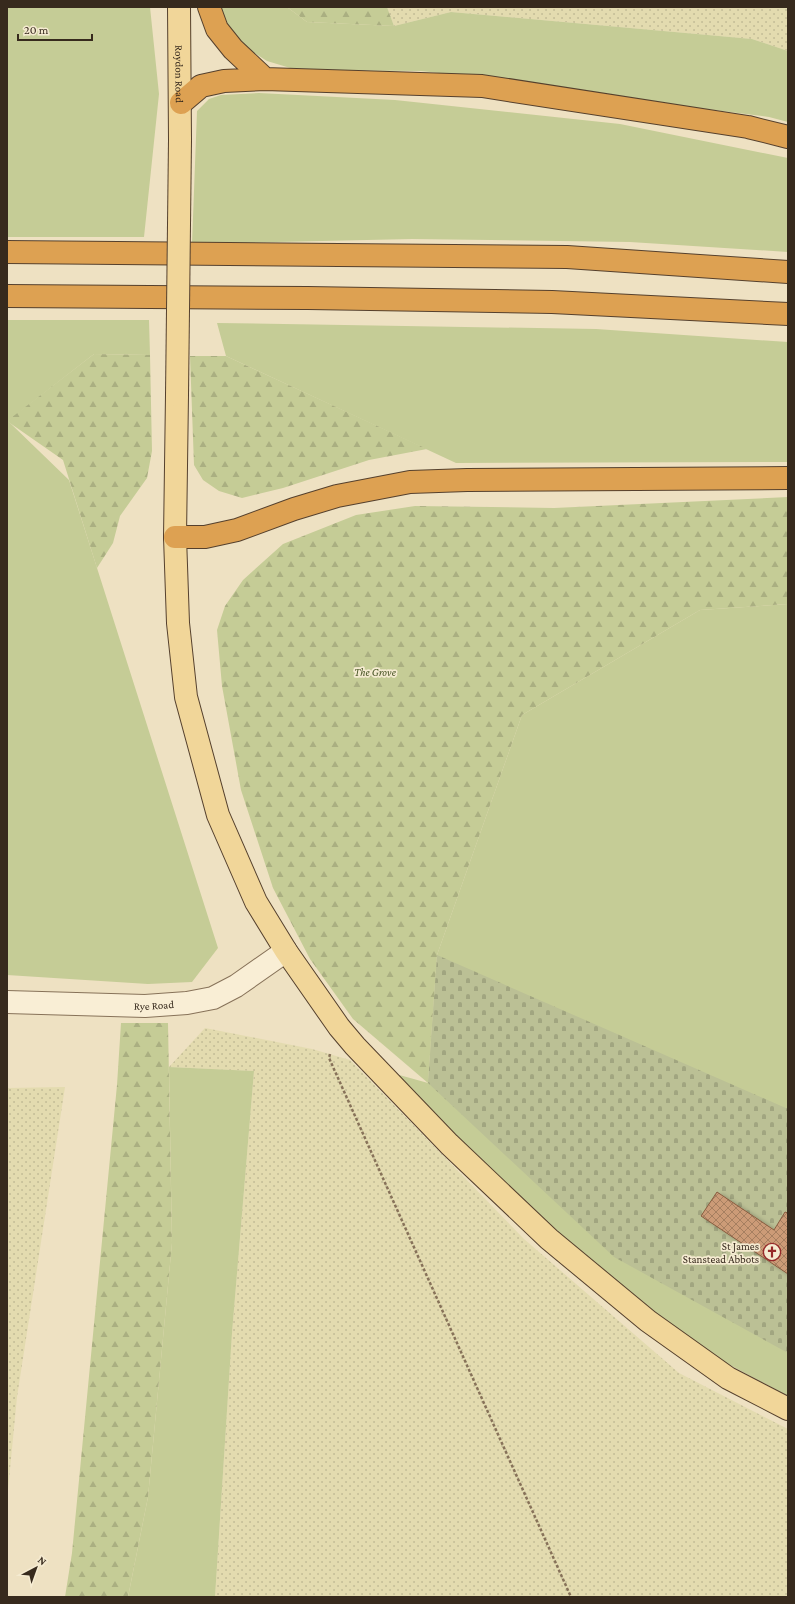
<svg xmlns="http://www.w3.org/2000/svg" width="795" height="1604" viewBox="0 0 795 1604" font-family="'Crimson Pro',serif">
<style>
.farmland{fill:url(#farmland-dots)}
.grass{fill:#c5cc96}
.forest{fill:url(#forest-firs)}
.cemetery{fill:url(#cemetery-stones)}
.building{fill:url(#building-cross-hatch);stroke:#875c3f;filter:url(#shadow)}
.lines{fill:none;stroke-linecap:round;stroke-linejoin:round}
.minor-casing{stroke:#877259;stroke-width:24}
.major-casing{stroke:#55402d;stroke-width:24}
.highway-casing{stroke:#55402d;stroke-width:24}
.path{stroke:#877259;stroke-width:2.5;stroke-dasharray:3 2;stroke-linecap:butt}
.minor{stroke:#f9eed5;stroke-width:22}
.major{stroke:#f1d699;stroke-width:22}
.highway{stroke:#dda152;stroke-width:22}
.major-bridge-casing{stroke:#55402d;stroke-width:24;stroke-linecap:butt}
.major-bridge{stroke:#f1d699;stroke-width:22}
.labels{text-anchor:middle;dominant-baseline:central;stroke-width:3.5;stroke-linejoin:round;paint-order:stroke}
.street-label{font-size:11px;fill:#372a1d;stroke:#f5ebd1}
.park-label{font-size:11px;font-style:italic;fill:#475424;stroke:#f5ebd1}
.poi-label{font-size:11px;fill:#372a1d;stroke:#f5ebd1;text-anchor:end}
</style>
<defs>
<pattern id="farmland-dots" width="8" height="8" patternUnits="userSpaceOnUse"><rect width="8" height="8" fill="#e3dbaf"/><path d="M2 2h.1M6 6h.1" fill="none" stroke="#c3bc96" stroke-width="1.8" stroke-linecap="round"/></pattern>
<pattern id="forest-firs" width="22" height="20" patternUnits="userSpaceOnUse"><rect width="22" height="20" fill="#c5cc96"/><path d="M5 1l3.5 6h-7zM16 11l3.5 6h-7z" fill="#aaaf81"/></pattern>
<pattern id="cemetery-stones" width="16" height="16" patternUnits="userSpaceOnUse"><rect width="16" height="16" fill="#bbc095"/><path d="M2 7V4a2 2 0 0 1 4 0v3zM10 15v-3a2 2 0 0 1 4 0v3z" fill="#a1a580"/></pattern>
<pattern id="building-cross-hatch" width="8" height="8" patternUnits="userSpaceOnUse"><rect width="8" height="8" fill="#cc9b77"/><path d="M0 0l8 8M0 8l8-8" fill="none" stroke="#a67f61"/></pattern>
<filter id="shadow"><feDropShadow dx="4.5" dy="2.5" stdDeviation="2" flood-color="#0004"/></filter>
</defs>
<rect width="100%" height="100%" fill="#eee1c2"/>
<path class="farmland" d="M387,7H788V51L752,39L451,12L394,26Z
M205,1028L312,1049L350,1060L524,1239L679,1373L788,1429V1597H215L232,1333L254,1071L169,1067Z
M65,1087L17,1397L7,1500V1088Z"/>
<path class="grass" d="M7,7H150L159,94L144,237H7Z
M217,7H287L307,22L394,26L451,12L752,39L788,51V122L769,117L650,102L545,85L421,71L297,70L267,61L248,49L225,27Z
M259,93L395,100L620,124L788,158V252L630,242L412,239L192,244L197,111L209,99L221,95Z
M7,320H149L150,355L94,354L8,421L69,480L218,948L192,982L148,984L7,975Z
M217,323L596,329L788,342V462L456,463L226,356Z
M788,604V1396L648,1321L385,1071L428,1083L437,955L522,715L700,610Z
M169,1067L254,1071L232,1333L215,1597H128L148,1497L172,1243Z"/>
<path class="forest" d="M287,7H387L394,26L307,22Z
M94,354L150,355L152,451L147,478L120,516L113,543L97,568L63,460L7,421Z
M190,356H226L427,449L369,460L283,488L242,498L219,491L203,480L194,465Z
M788,497V604L700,610L522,715L437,955L428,1083L353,1019L310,959L273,888L241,790L222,686L217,630L225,606L243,580L283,544L356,515L415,506L554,508Z
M121,1023H168L172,1243L148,1497L128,1597H65L72,1553L117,1085Z"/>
<path class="cemetery" d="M437,955L788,1109V1353L614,1257L428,1083Z"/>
<path class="building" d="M717,1192L774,1230L785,1212L788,1213V1274L701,1216Z"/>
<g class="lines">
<defs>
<g id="minor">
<path id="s1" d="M7,1002L145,1006L187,1003L213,998L236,986L286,951"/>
</g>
<g id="major">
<path id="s2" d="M179,7L180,140"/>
<path d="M177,395L175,537L178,623L186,697L218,815L256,902L286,951L339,1027L355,1046L449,1144L549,1239L648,1321L728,1378L788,1409"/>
</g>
<path id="highway" d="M209,7L217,29L233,49L265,79
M181,103L201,86L224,81L265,79L482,86L748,127L788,137
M7,252L567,257L788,272
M7,296L308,298L552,302L788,314
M175,537H205L237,530L294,509L337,496L410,482L467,480L788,478"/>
</defs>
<use href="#minor" class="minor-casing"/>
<use href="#major" class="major-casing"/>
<use href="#highway" class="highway-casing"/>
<path class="path" d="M330,1054L329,1058L571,1597"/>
<use href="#minor" class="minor"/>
<use href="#major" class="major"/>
<use href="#highway" class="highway"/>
<defs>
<path id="major-bridge" d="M177,395L180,140"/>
</defs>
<use href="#major-bridge" class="major-bridge-casing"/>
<use href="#major-bridge" class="major-bridge"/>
</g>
<defs>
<symbol id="church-ring" viewBox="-11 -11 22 22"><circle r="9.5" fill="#f5ebd1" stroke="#962929" stroke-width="1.5"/><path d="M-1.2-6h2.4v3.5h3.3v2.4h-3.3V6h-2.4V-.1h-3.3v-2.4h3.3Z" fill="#962929"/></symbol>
</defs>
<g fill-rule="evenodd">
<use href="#church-ring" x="762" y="1242" width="20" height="20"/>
</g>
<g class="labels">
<g class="street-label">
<text stroke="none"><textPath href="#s2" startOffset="67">Roydon Road</textPath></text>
<text stroke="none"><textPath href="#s1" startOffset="147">Rye Road</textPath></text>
</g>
<g class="park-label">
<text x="375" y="672">The Grove</text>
</g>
<g class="poi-label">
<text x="759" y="1246">St James<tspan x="759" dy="13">Stanstead Abbots</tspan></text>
</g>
</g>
<rect width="795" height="1604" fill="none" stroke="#372a1d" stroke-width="16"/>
<g transform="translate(36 1568) rotate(41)" stroke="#f5ebd1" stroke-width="3" paint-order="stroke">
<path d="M0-3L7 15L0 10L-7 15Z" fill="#372a1d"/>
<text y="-6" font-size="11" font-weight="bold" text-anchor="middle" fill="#372a1d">N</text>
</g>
<path d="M18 34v6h74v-6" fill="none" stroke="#372a1d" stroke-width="2"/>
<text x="24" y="34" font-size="12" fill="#372a1d" stroke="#f5ebd1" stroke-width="3" paint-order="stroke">20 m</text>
</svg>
